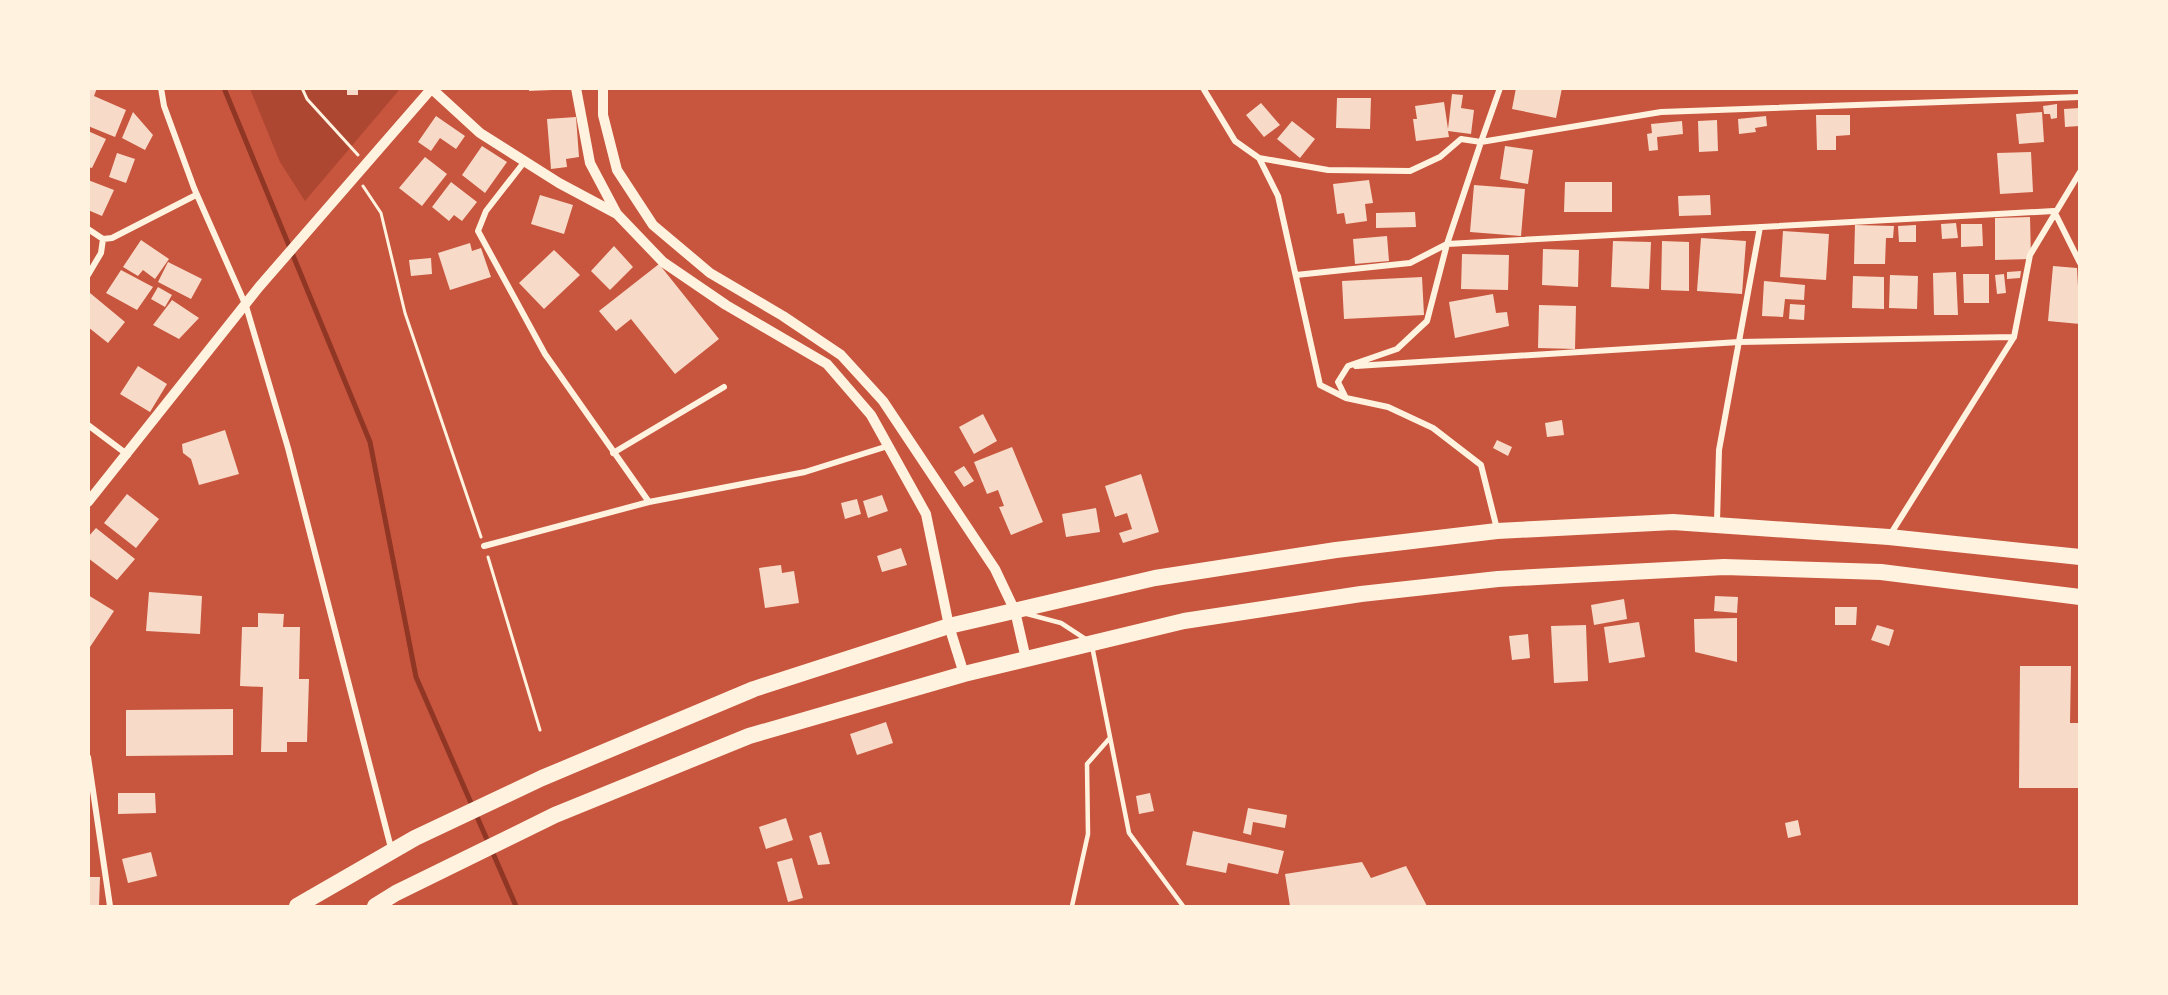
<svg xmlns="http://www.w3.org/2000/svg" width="2168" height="995" viewBox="0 0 2168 995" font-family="'Source Sans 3',sans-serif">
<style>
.green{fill:#ae4732}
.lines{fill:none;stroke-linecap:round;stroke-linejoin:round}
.stream{stroke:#8f3625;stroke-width:5}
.building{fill:#f7dbc8}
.path{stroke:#fff3e0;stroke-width:3}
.service{stroke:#fff3e0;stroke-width:4.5}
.minor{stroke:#fff3e0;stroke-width:6}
.tertiary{stroke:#fff3e0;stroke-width:10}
.trunk{stroke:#fff3e0;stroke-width:16}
</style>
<rect width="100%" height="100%" fill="#c8553d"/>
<path class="green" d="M250,89H400L305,201L280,162Z"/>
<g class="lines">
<path class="stream" d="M224,88L370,442L416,677L516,906"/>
</g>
<path class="building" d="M88,88H97L94,96L126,110L115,137L88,126Z
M347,88H358V95H347Z
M529,88H552V90L529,91Z
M1516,88H1562L1556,118L1512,109Z
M1452,94L1463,95L1461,108L1474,110L1471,134L1448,131L1449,137L1416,141L1413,119H1417L1415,106L1444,102L1448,129Z
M1337,98H1371L1370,129L1336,128Z
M1261,103L1280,125L1264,137L1246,115Z
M2057,104V118L2051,119L2050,114H2044L2043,106Z
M2080,108V126L2065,127L2064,109Z
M133,112L153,135L145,150L122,138Z
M2042,112L2044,142L2019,144L2016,114Z
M1816,115H1850V135L1836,136V150H1817Z
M436,116L465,136L456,149L440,138L431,151L418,142Z
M1766,116L1767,126L1755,128L1756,132L1739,134L1738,119Z
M576,117L579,157L566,159L567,167L551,169L547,119Z
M1717,120L1718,151L1699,152L1698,121Z
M1292,121L1315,139L1300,158L1277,139Z
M1682,121L1683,134L1657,137L1658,150L1649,151L1647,134L1652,133L1651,124Z
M88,131L106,139L92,168L88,167Z
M482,146L507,162L485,193L462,175Z
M1505,146L1533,150L1528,184L1500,179Z
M2031,152L2033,192L2000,194L1997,153Z
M117,153L135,159L126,183L109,177Z
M425,157L447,174L422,206L399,188Z
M88,180L114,190L102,216L88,210Z
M1369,180L1373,203L1365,204L1367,221L1346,224L1344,213L1337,214L1333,184Z
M451,182L477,202L462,221L454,215L449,221L432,207Z
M1565,182H1612V212H1564Z
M1474,185L1525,189L1521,236L1470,232Z
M540,195L573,205L564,234L531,224Z
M1710,195L1711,215L1679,216L1678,196Z
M1415,212L1416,227L1376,228V213Z
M2030,217L2031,259L1995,260V218Z
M1956,223L1958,238L1942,239L1941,224Z
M1961,224H1982L1983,246L1961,247Z
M1855,225L1894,226L1893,238H1886L1885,264H1854Z
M1916,225V242H1899L1898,226Z
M1783,231L1829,234L1826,280L1780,277Z
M1387,236L1389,261L1355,264L1353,239Z
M1701,238L1746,241L1742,294L1697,291Z
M141,240L169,259L155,279L143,270L138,276L123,267Z
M1613,241L1651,242L1649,289L1611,287Z
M1662,241L1689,242V291L1661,290Z
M470,243L472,251L481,248L491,277L450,290L438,253Z
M614,246L633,267L610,290L591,271Z
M1543,249L1579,250L1578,287L1542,285Z
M554,250L580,275L544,309L519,283Z
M1462,254L1509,255L1508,290L1461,289Z
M431,258L432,274L411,276L409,260Z
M168,262L202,279L191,299L158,282Z
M659,264L719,339L675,374L631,319L616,331L599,311Z
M2053,266L2077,268L2080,324L2048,321Z
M121,270L153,287L137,310L106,293Z
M2021,271L2020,278L2007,279V272Z
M1956,272L1958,315H1934L1933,273Z
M1963,274H1989V303H1964Z
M2004,274L2006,293L1997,294L1995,275Z
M1890,275L1918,276L1917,309L1889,308Z
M1853,276L1884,277V309L1852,308Z
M1422,277L1424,315L1344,319L1342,281Z
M1764,281L1805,285L1804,300L1785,299L1783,317L1762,316Z
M158,287L172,295L165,307L151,299Z
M90,293L125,322L108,343L88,327Z
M1493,294L1496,313L1507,312L1509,326L1455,338L1449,302Z
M172,300L199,318L179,339L153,325Z
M1790,304L1805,305L1804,320L1789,319Z
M1539,305L1576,306L1575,349L1538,348Z
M138,366L167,384L150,412L120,394Z
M983,414L997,441L974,454L959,427Z
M1562,420L1564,435L1547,437L1545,423Z
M225,430L239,474L199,485L191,459L183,453L182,444Z
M1497,440L1512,447L1508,456L1493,448Z
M1012,447L1043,522L1011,535L999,507L1004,506L998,490L987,494L974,462Z
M964,466L974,481L964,487L954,472Z
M1141,474L1159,532L1123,543L1119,533L1132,529L1127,513L1115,517L1105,486Z
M127,494L159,519L136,548L104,523Z
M882,495L888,511L868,518L863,501Z
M857,499L861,514L845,519L841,503Z
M1096,508L1100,532L1066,537L1062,514Z
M96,528L135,559L117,580L88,558V537Z
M901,548L907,565L882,572L877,556Z
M781,565L782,573L794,571L799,603L765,608L759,568Z
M149,592L202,596L200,634L146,631Z
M88,595L114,611L90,647L88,646Z
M1715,596L1738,597L1737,613L1714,611Z
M1624,599L1627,619L1594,625L1591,605Z
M1835,607H1857L1856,625H1835Z
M258,613L284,614L283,627H300L299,679H309L307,742H287V752H261L263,687L240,686L242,627H258Z
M1737,618V662L1695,652L1694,619Z
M1639,622L1645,657L1609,663L1604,627Z
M1586,625L1588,681L1554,683L1551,626Z
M1877,625L1894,630L1889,646L1871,640Z
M1528,634L1530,658L1512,660L1509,636Z
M2020,666H2071L2070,723H2080V788H2019Z
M233,709V755L126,756V710Z
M886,722L893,743L857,755L850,734Z
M118,793H155L156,813L118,814Z
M1150,793L1154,811L1139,814L1136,796Z
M1248,808L1287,815L1285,828L1253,822L1251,835L1243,833Z
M786,818L793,840L766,849L759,827Z
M1798,820L1801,835L1788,838L1785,823Z
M1193,831L1284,851L1278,874L1228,863L1226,873L1186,865Z
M821,832L830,864L818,865L809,836Z
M151,852L157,876L128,883L122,859Z
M792,858L803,898L788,902L777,862Z
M1362,862L1371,878L1406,866L1427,906H1290L1285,874Z
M88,877H100L99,906H88Z"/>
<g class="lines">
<path class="path" d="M302,88L307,99L358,155
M363,186L381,213L405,313L481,537
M488,557L540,730"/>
<path class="service" d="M1027,614L1061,623L1087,640
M1092,646L1129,833L1183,906
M1072,906L1088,834L1087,764L1109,739"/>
<path class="minor" d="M161,88L164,106L194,188L246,306L288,448L391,848
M1203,88L1235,141L1259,158L1278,196L1320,385L1346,398
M1259,158L1328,170L1410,171L1440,157L1461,139L1481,142L1500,88
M525,161L486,211L478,231L545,354L649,502L805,472L888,446
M88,229L103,239L112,238L196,195
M88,275L101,253L103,239
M1296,275L1410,263L1447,244L2054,211L2080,263
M1356,366L1739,342L2014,337
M88,425L128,455
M613,453L724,387
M1717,522L1719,450L1760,227
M1497,529L1481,465L1433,428L1388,407L1346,398L1338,382L1348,366L1397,349L1427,321L1447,244L1481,142L1661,112L2080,97
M1890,535L2014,337L2030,255L2080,172
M484,546L649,502
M88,757L110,906"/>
<path class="tertiary" d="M576,88L590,163L617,214L663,262L726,305L827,364L871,415L926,514L949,626L964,674
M603,88V115L617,170L653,225L710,273L783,316L841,355L883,401L995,569L1015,611L1026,659
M432,89L480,133L559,183L617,214
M88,502L259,287L432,88"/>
<path class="trunk" d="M297,906L415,838L542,778L754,689L949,626L1155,578L1336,550L1497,531L1673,522L1889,537L2080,557
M375,906L396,893L555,815L749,736L964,674L1184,621L1361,594L1498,579L1724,567L1881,572L2080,597"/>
</g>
<rect width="2168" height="995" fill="none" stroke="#fff3e0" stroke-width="180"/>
</svg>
